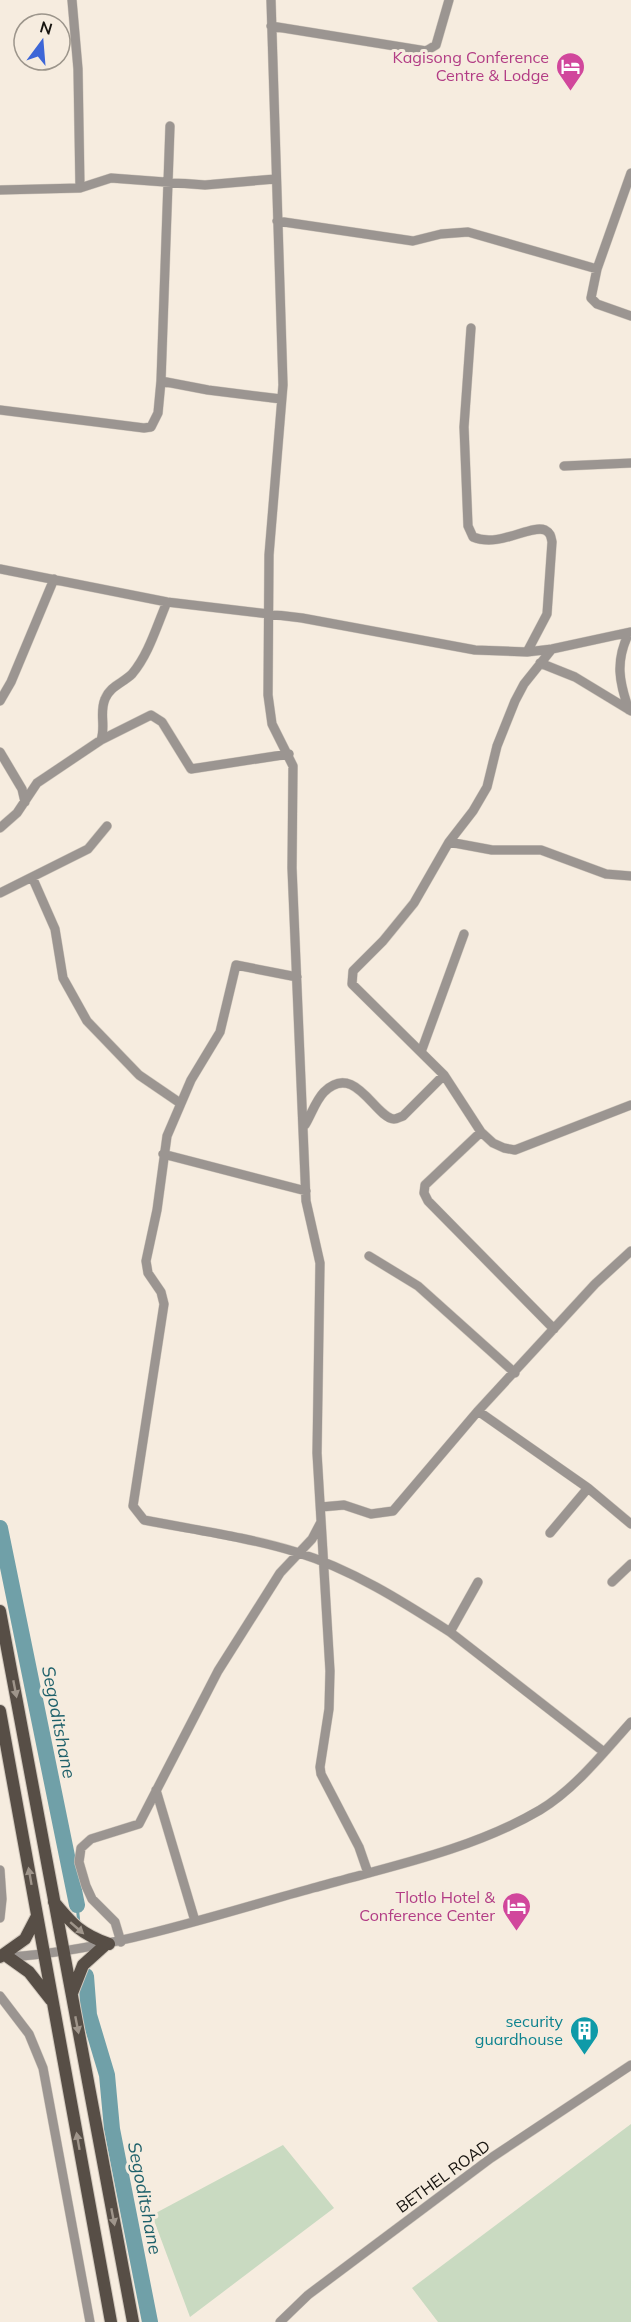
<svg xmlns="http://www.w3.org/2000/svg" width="631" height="2322" viewBox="0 0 631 2322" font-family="Mulish,sans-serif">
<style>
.green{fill:#c9dac1}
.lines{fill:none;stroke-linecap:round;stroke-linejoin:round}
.stream{stroke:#70a0a8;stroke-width:3}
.river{stroke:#70a0a8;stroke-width:16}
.minor-casing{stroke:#d2c9be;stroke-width:10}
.major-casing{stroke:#d2c9be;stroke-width:14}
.minor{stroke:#9b9591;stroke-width:9}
.major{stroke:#574e46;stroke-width:12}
.oneway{fill:#9f958b}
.labels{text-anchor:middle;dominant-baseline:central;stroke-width:6;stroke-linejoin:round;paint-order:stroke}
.hotel-label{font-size:16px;fill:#b23c85;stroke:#f6ecdf;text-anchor:end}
.culture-label{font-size:16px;fill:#0d838f;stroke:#f6ecdf;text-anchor:end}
.street-label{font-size:16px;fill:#16130e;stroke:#f6ecdf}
.water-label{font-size:18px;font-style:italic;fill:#1f616b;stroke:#f6ecdf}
</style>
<rect width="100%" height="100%" fill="#f6ecdf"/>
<path class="green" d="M631,2124V2322H438L412,2288Z
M283,2145L334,2208L190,2317L152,2215Z"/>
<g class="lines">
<path class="stream" d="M77,1905L79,1924"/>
<path class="river" d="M0,1528L77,1905
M86,1976L89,2015L107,2075L112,2129L150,2322"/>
<defs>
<path id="minor" d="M72,0L78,69L80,188
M271,0L283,385L269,555L268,695L272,724L293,766L292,868L306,1201L320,1263L317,1453L330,1671L329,1709L320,1767L321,1774L359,1847L368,1873
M271,26L426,51L436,45L449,0
M631,173L597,269L591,298L597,304L631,316
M0,190L80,188L111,178L205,185L275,179
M277,221L413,241L441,234L468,232L597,269
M471,328L464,427L468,526L473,537C500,548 531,524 545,530C551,533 551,537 552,542L547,614L527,652
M161,381L208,390L281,399
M0,410L144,428L151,427L158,413L161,381L170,126
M564,466L631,463
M0,569L167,602L302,618L475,650L527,652L552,649L631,632
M629,633C615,661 619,682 629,710
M552,649L524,684L515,701L497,746L487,787L473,811L449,842L414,903L383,941L353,971L352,984L444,1075L481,1132L493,1143L504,1148L515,1150L631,1105
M540,663L575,677L631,711
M0,701L11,682L54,579
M101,740L151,715L162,722L191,769L289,754
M0,752L22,789L25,802
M0,828L17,813L37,783L101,740C106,726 99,713 105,699C110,686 123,683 132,674C149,654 157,625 167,602
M449,842L492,850H541L606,874L631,876
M33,879L55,929L63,978L87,1021L139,1075L180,1103
M0,893L88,849L107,826
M297,977L236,965L220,1032L191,1080L167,1136L157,1210L146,1261L148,1273L161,1292L164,1304L133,1506L144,1520C195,1530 247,1537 296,1552C351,1569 402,1601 450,1632
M421,1052L464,934
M305,1125C311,1115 316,1100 324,1092C355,1061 375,1118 394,1119C397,1119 400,1117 403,1116L444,1075
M481,1132L425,1185L424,1193L428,1201L554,1329
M163,1154L306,1191
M369,1256L418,1286L515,1373
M478,1411L588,1488L631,1524
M321,1507L344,1505L371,1514L393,1511L478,1411L595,1284L631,1251
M550,1533L588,1488
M478,1582L450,1632L604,1752
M612,1582L631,1564
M156,1790L195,1921
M0,1870L2,1899L0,1918
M121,1942L115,1922L92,1899L86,1886L79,1862L81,1848L91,1839L139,1824L218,1671L280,1573L312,1539L321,1522
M8,1957C113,1950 212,1916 313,1888C388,1867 472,1850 540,1810C575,1789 604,1752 631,1722
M0,1996L29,2034L43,2068L90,2322
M280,2322L308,2295L491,2158L631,2065"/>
<path id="major" d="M0,1611L133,2322
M0,1711L111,2322
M54,1902C73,1925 81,1934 109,1944
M0,1957L25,1939L37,1916
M8,1957L29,1972L51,2000
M72,1993L83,1965L104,1946"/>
</defs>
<use href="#minor" class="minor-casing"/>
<use href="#major" class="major-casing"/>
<use href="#minor" class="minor"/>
<use href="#major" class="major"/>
</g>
<defs><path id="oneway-solid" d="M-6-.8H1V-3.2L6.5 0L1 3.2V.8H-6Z" transform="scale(1.5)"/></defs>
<g class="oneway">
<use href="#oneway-solid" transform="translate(15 1689) rotate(79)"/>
<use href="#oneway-solid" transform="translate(30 1876) rotate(-100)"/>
<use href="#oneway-solid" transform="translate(77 1928) rotate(41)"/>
<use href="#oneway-solid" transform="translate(77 2025) rotate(79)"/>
<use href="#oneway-solid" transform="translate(78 2141) rotate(-100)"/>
<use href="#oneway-solid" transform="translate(113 2217) rotate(79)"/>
</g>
<defs>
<symbol id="hotel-pin" viewBox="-11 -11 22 30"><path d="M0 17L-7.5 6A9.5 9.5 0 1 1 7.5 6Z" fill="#d1479c" stroke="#f6ecdf"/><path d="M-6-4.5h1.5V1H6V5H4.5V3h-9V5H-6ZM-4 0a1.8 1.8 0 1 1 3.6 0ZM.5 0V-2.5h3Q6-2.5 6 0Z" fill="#fff"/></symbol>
<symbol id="building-pin" viewBox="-11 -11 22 30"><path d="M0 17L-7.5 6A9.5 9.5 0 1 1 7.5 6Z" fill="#0f9aa8" stroke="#f6ecdf"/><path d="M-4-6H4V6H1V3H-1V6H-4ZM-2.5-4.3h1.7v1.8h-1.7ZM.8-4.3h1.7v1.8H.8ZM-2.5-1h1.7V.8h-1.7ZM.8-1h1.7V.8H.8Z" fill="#fff"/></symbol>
</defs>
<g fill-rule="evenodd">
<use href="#hotel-pin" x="554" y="50" width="33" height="45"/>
<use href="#hotel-pin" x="500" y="1890" width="33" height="45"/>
<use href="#building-pin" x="568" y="2014" width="33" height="45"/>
</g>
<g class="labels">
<g class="hotel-label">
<text x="549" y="57">Kagisong Conference<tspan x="549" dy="18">Centre &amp; Lodge</tspan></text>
<text x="495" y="1897">Tlotlo Hotel &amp;<tspan x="495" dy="18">Conference Center</tspan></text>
</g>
<g class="culture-label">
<text x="563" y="2021">security<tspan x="563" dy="18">guardhouse</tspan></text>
</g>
<g class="street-label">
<text transform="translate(443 2176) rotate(-36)">BETHEL ROAD</text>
</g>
<g class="water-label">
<text transform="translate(59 1722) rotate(79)">Segoditshane</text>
<text transform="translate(145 2198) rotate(79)">Segoditshane</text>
</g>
</g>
<g transform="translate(42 42) rotate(16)"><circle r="28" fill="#f6ecdf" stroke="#9c958b" stroke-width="1.5"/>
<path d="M0-4.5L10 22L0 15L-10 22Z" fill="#3d66d7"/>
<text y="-9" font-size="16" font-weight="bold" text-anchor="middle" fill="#16130e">N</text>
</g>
</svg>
